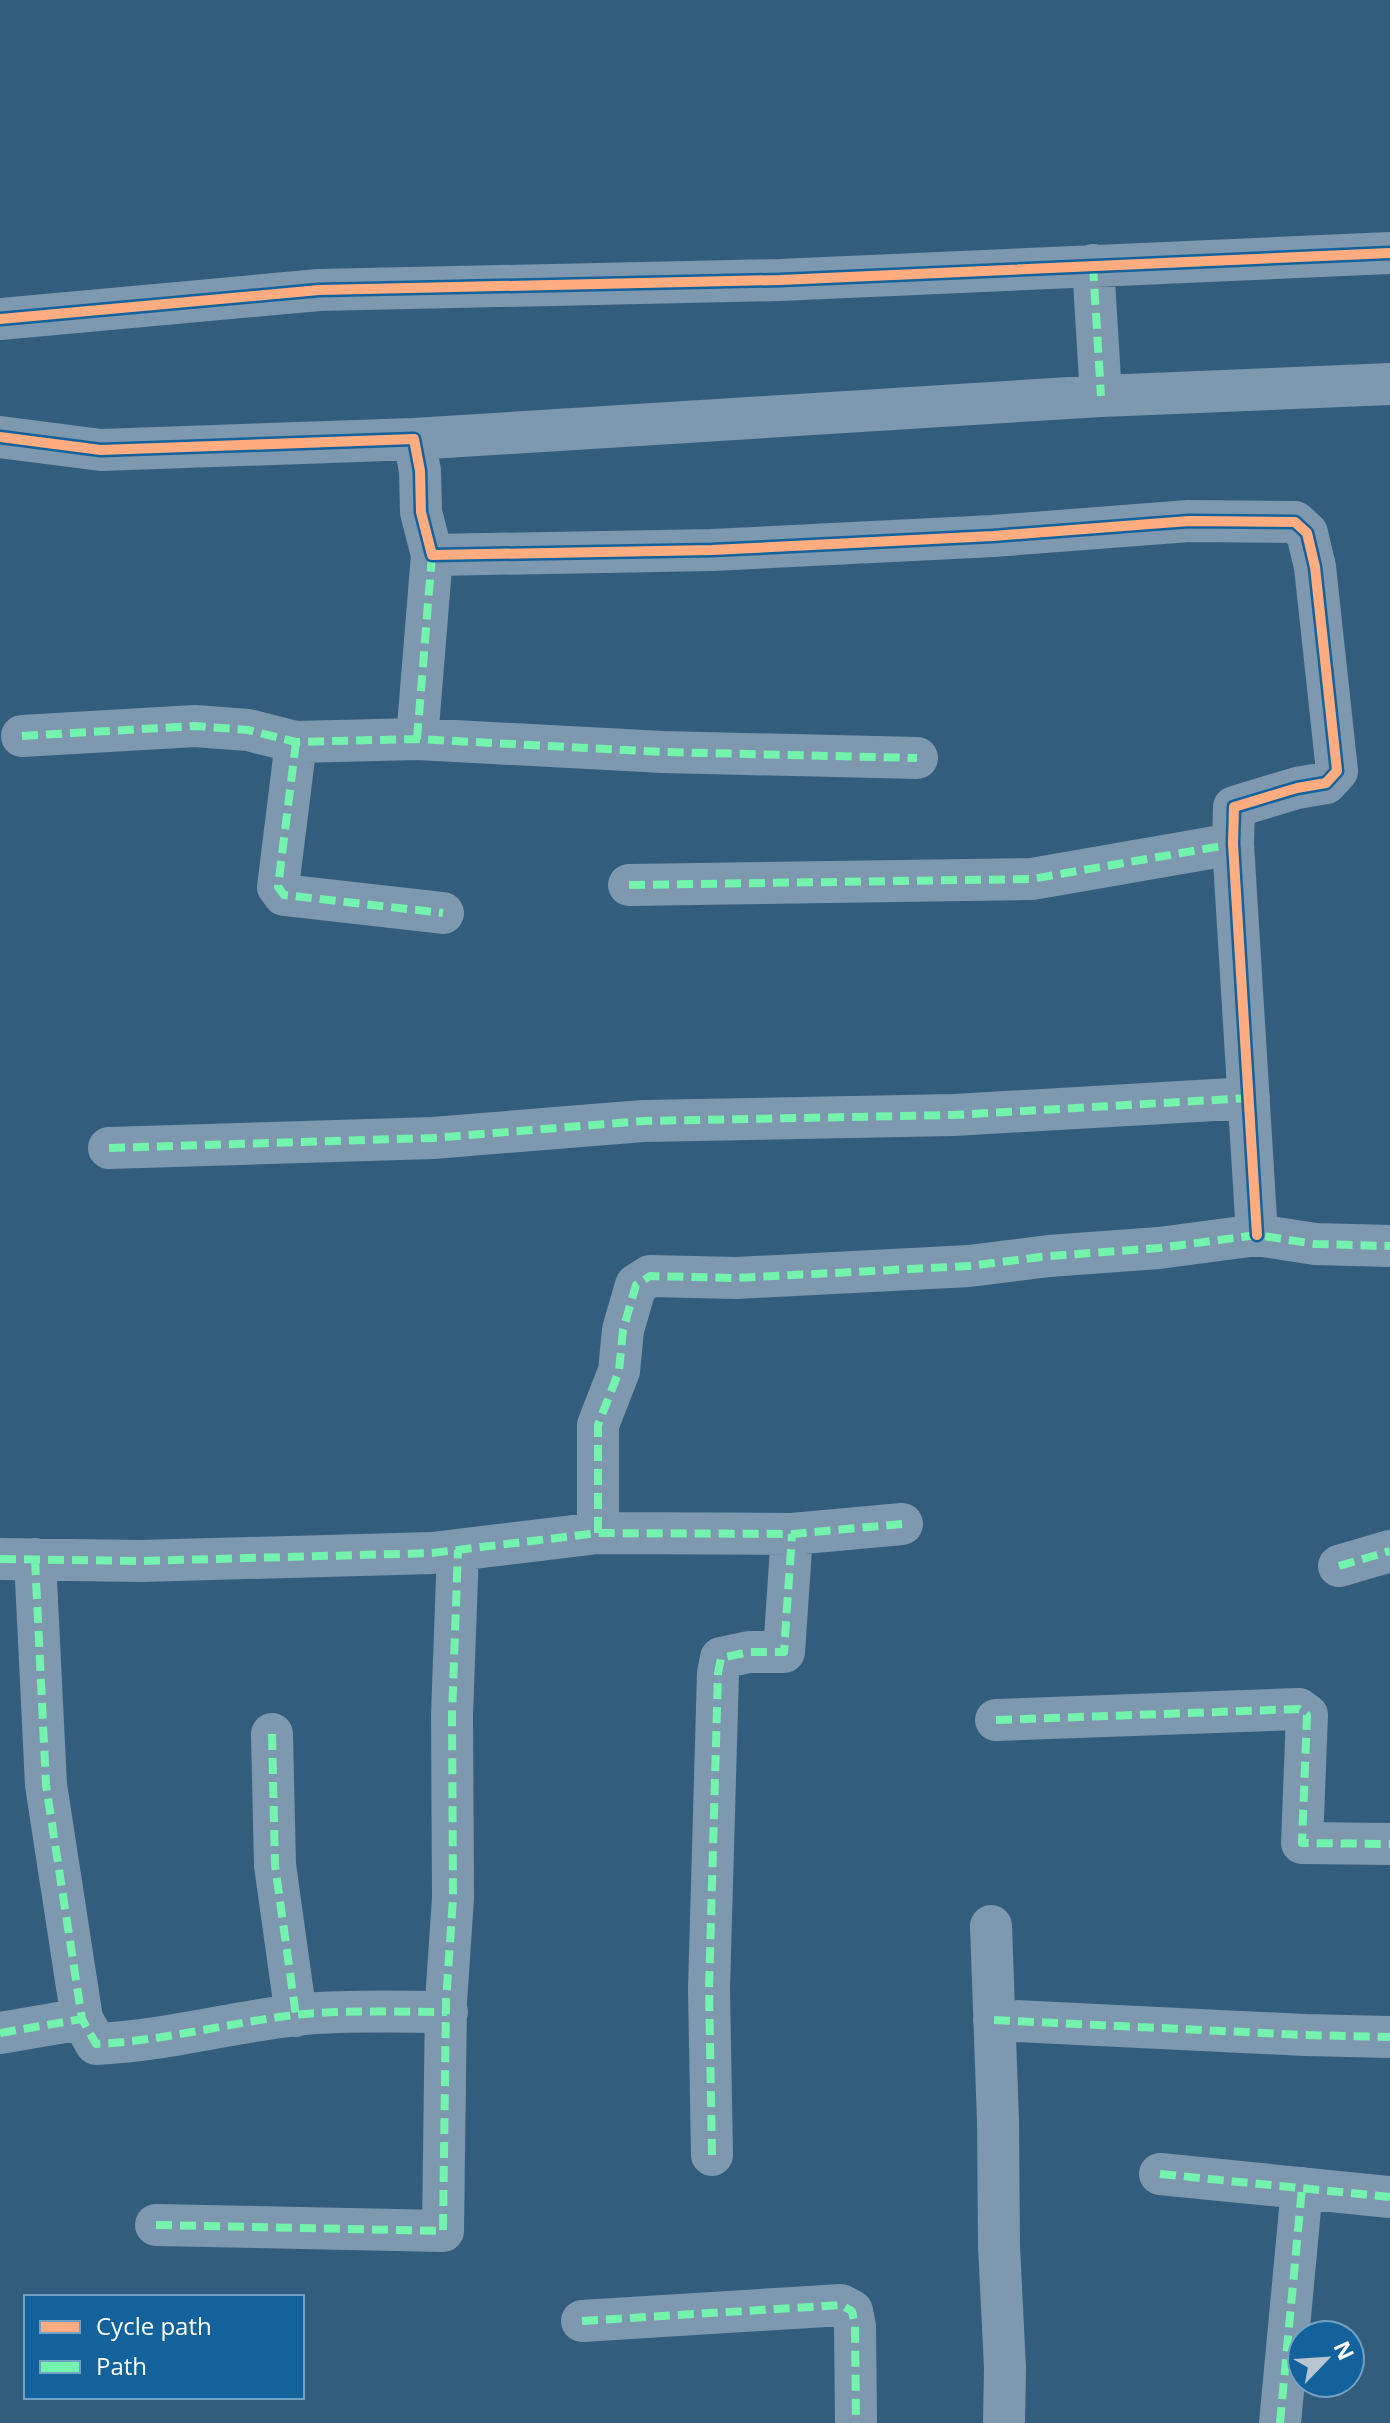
<svg xmlns="http://www.w3.org/2000/svg" width="1390" height="2423" viewBox="0 0 1390 2423" font-family="'Open Sans',sans-serif">
<style>
.lines{fill:none;stroke-linecap:round;stroke-linejoin:round}
.street{stroke:#7e99af;stroke-width:42}
.quiet{stroke:#73f3ae;stroke-width:8;stroke-dasharray:16 8;stroke-linecap:butt}
.cycleway-casing{stroke:#14629c;stroke-width:15}
.cycleway{stroke:#ffac80;stroke-width:10}
</style>
<rect width="100%" height="100%" fill="#335d7d"/>
<g class="lines">
<path class="street" d="M1093,265L1101,396
M0,319L319,290L780,280L1390,253
M0,437L101,450L414,439L420,471L421,512L432,555L712,550L993,536L1189,521L1295,522L1307,533L1315,567L1337,771L1326,783L1297,788L1234,807L1233,844L1257,1235
M414,439L1101,396L1390,384
M22,736L195,726L248,730L296,742L417,739L663,752L917,758
M417,739L432,555
M296,742L278,887L284,895L443,913
M629,885L1032,879L1233,844
M109,1148L433,1138L643,1121L954,1115L1249,1098
M598,1533V1425L619,1371L623,1330L636,1285L650,1276L736,1278L969,1266L1049,1256L1159,1248L1257,1235L1315,1244L1390,1246
M0,1559L141,1561L432,1553L598,1533L792,1534L902,1524
M35,1559L46,1785L82,2019L96,2044C166,2041 235,2021 304,2014C351,2010 400,2012 447,2012
M1339,1566L1390,1551
M996,1720L1299,1709L1307,1715L1302,1843L1390,1844
M272,1734L275,1865L296,2016
M991,1926L998,2121L999,2246L1005,2368L1004,2423
M994,2020L1305,2035L1390,2037
M0,2033L82,2019
M712,2155L709,1989L718,1673L721,1658L749,1652H784L792,1534
M1160,2174L1390,2197
M156,2225L443,2231L446,2002L453,1898L452,1715L458,1550
M582,2321L841,2305L852,2311L855,2326L856,2423
M1280,2423L1302,2188"/>
<path class="quiet" d="M1093,265L1101,396
M22,736L195,726L248,730L296,742L417,739L663,752L917,758
M417,739L432,555
M296,742L278,887L284,895L443,913
M629,885L1032,879L1233,844
M109,1148L433,1138L643,1121L954,1115L1249,1098
M598,1533V1425L619,1371L623,1330L636,1285L650,1276L736,1278L969,1266L1049,1256L1159,1248L1257,1235L1315,1244L1390,1246
M0,1559L141,1561L432,1553L598,1533L792,1534L902,1524
M35,1559L46,1785L82,2019L96,2044C166,2041 235,2021 304,2014C351,2010 400,2012 447,2012
M1339,1566L1390,1551
M996,1720L1299,1709L1307,1715L1302,1843L1390,1844
M272,1734L275,1865L296,2016
M994,2020L1305,2035L1390,2037
M0,2033L82,2019
M712,2155L709,1989L718,1673L721,1658L749,1652H784L792,1534
M1160,2174L1390,2197
M156,2225L443,2231L446,2002L453,1898L452,1715L458,1550
M582,2321L841,2305L852,2311L855,2326L856,2423
M1280,2423L1302,2188"/>
<defs>
<path id="cycleway" d="M0,319L319,290L780,280L1390,253
M0,437L101,450L414,439L420,471L421,512L432,555L712,550L993,536L1189,521L1295,522L1307,533L1315,567L1337,771L1326,783L1297,788L1234,807L1233,844L1257,1235"/>
</defs>
<use href="#cycleway" class="cycleway-casing"/>
<use href="#cycleway" class="cycleway"/>
</g>
<rect x="24" y="2295" width="280" height="104" fill="#14629c" stroke="#72a1c4" stroke-width="2"/>
<rect x="40" y="2321" width="40" height="12" fill="#ffac80" stroke="#72a1c4" stroke-width="2"/>
<text x="96" y="2335" font-size="24" fill="#ffffff">Cycle path</text>
<rect x="40" y="2361" width="40" height="12" fill="#73f3ae" stroke="#72a1c4" stroke-width="2"/>
<text x="96" y="2375" font-size="24" fill="#ffffff">Path</text>
<g transform="translate(1326 2359) rotate(65)"><circle r="38" fill="#14629c" stroke="#72a1c4" stroke-width="2"/>
<path d="M0-6L14 30L0 20L-14 30Z" fill="#b8c6d2"/>
<text y="-12" font-size="22" font-weight="bold" text-anchor="middle" fill="#ffffff">N</text>
</g>
</svg>
